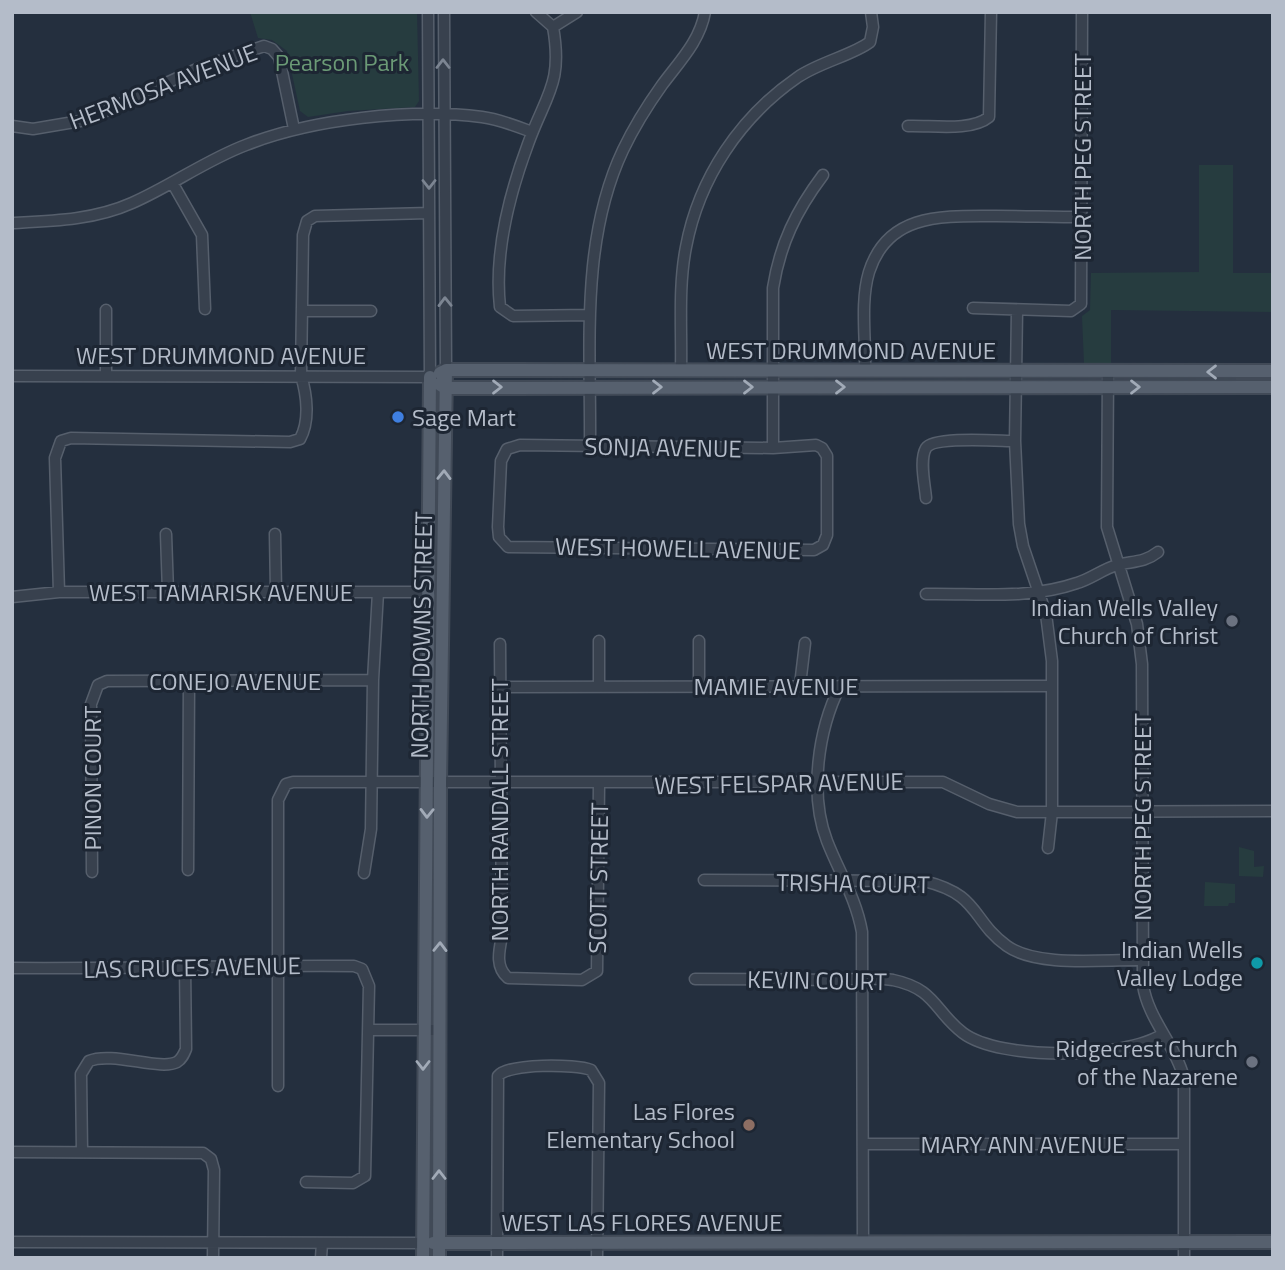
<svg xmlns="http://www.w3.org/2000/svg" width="1285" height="1270" viewBox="0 0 1285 1270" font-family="'Titillium Web',sans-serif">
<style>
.green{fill:#263c3f}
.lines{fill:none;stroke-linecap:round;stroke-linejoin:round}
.minor-casing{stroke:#565f6c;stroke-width:13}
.major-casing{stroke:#414a57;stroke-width:16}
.minor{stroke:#38414e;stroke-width:10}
.major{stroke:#56606e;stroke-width:12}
.oneway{stroke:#7c8592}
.oneway2{stroke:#a1aab7}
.shop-dot{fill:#3f7fe0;stroke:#1d2633;stroke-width:2.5}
.worship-dot{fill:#6b7280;stroke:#1d2633;stroke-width:2.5}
.culture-dot{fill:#0f9aa8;stroke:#1d2633;stroke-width:2.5}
.education-dot{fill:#8d6e63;stroke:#1d2633;stroke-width:2.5}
.labels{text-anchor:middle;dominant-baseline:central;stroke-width:6;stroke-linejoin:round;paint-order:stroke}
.park-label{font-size:24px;fill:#6b9a76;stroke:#1d2633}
.street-label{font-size:24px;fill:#b4bcc9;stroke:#1d2633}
.poi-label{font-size:24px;fill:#b4bcc9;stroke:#1d2633;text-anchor:end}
</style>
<rect width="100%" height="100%" fill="#242f3e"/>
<path class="green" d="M250,12H417L419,101L415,107L348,111L308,117L300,111L287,51L272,40L258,38Z
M1199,165H1233V273H1273V312L1111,310V363H1084L1082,316L1090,310L1091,273L1199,272Z
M1239,847L1254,851V867L1264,866L1263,877L1239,876Z
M1205,882L1235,884V903H1229L1228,906H1204Z"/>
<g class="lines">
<defs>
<path id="minor" d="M444,12L446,370
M536,12L553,27C563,84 546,94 528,144C509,195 494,253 500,307L513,316L590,315
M553,27L577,12
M12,126L33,129L86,120L199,68L264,46L272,49L279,57L294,129
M908,126C931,125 971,132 989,117L991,12
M173,184L202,235L205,309
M12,223C53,221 94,220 132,203C171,186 206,160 246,145C312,119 411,108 482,117C499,119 516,126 532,132
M973,308L1071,311L1081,304L1082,12
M302,311H371
M1017,311L1015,441L1019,524L1023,546L1046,614L1052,661V812L1048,848
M865,369C866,339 860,302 869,272C888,212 944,216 996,216C1024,216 1053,217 1082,217
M681,371C682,330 678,287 686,247C699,178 740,117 798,77C820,62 853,55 870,42L873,27L871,12
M1108,372L1107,527L1137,624L1142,664L1143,985C1148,1019 1175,1044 1184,1078V1258
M12,376L430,377L428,12
M106,376V310
M520,445L773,448L816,445L822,448L827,456V535L823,545L814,550L508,547L499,537L498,527L501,461L507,449Z
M590,445C591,347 580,241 623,150C634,127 647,106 662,85C679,62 700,41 705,12
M773,448V288C780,244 796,211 823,175
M926,498C925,485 919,460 926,448C934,436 999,441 1015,441
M166,534L168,592
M275,534L276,591
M59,592L55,458L61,441L71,438L290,442L300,439C310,421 307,395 301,376L303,235L307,221L315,216L429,213
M926,594C976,593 1028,600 1077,583C1091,579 1103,569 1117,565C1132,561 1144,563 1158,552
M12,597L59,592H430
M699,641V685
M500,644L502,936C499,951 495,967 508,978L582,980L597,971L599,785
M599,685V641
M800,685L805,643
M840,686C818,730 809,794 827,841C839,872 856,898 862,932L863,1243
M500,687L1052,686
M188,870L189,682
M92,872L91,704L98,685L107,681L373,680
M364,873L371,829L373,680L378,592
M704,880L924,881C981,895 970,919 1007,946C1038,968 1105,959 1142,960
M12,968C126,969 240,965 354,966L362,969L369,986L365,1176L353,1183L306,1182
M695,979C741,979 788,979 834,980C853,980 874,977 893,980C936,989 934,1011 963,1033C1000,1061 1125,1059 1163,1034
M368,1030H439
M278,1086V800L286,784L293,782H943L989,804L1017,812L1273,811
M863,1144H1184
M12,1152L203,1153L211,1159L214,1170L213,1258
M82,1152L81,1074L89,1061C112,1051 160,1071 177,1062C182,1059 184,1054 186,1049L185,965
M12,1242L423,1243
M321,1258L322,1243
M497,1258L498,1076C508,1063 576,1064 591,1070L599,1083L597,1258"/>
<path id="major" d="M440,373L446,370L1273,371
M439,384L445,388L1273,387
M433,1243L1273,1242
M423,1258L430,377
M439,1258L440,783L446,370"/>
</defs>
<use href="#minor" class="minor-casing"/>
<use href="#major" class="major-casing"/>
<use href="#minor" class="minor"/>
<use href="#major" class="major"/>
</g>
<defs><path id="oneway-chevron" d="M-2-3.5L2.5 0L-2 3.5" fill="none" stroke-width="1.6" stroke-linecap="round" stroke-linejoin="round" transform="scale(1.75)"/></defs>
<g class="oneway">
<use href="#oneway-chevron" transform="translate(443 64) rotate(-90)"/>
<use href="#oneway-chevron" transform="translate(429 184) rotate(90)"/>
<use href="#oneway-chevron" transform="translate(445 302) rotate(-91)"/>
</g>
<g class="oneway2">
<use href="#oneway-chevron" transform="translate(1212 372) rotate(180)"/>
<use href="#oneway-chevron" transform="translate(497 387)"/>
<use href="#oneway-chevron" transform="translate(657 387)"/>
<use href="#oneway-chevron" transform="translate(748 387)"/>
<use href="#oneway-chevron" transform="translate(840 387)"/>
<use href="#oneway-chevron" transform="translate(1135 387)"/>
<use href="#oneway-chevron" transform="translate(444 475) rotate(-89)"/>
<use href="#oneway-chevron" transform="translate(427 813) rotate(91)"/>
<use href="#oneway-chevron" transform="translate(440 947) rotate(-89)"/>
<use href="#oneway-chevron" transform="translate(423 1065) rotate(90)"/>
<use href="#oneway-chevron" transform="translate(439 1175) rotate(-90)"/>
</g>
<circle class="shop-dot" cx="398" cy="417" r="7"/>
<g class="worship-dot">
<circle cx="1232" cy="621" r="7"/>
<circle cx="1252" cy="1062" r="7"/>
</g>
<circle class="culture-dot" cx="1257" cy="963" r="7"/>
<circle class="education-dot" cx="749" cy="1125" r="7"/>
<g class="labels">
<g class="park-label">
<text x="342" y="62">Pearson Park</text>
</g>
<g class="street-label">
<text transform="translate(163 86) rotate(-21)">HERMOSA AVENUE</text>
<text transform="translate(1082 157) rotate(-90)">NORTH PEG STREET</text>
<text x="851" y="350">WEST DRUMMOND AVENUE</text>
<text x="221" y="355">WEST DRUMMOND AVENUE</text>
<text transform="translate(663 447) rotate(1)">SONJA AVENUE</text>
<text transform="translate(678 548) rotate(1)">WEST HOWELL AVENUE</text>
<text x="221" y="592">WEST TAMARISK AVENUE</text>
<text transform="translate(421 635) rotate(-89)">NORTH DOWNS STREET</text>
<text x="235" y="681">CONEJO AVENUE</text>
<text x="776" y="686">MAMIE AVENUE</text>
<text transform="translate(92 778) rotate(-90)">PINON COURT</text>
<text transform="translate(779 783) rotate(-1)">WEST FELSPAR AVENUE</text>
<text transform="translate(499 810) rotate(-90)">NORTH RANDALL STREET</text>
<text transform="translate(1142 817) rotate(-90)">NORTH PEG STREET</text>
<text transform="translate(598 878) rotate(-89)">SCOTT STREET</text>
<text transform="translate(853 883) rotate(1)">TRISHA COURT</text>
<text transform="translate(192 967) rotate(-1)">LAS CRUCES AVENUE</text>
<text transform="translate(817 980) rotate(1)">KEVIN COURT</text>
<text x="1023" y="1144">MARY ANN AVENUE</text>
<text x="642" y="1222">WEST LAS FLORES AVENUE</text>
</g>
<g class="poi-label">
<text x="412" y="417" text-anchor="start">Sage Mart</text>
<text x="1218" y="607">Indian Wells Valley<tspan x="1218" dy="28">Church of Christ</tspan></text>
<text x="1243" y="949">Indian Wells<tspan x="1243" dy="28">Valley Lodge</tspan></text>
<text x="1238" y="1048">Ridgecrest Church<tspan x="1238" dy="28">of the Nazarene</tspan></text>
<text x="735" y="1111">Las Flores<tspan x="735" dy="28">Elementary School</tspan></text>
</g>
</g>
<rect width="1285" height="1270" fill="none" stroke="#b4bcc9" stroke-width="28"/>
</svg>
